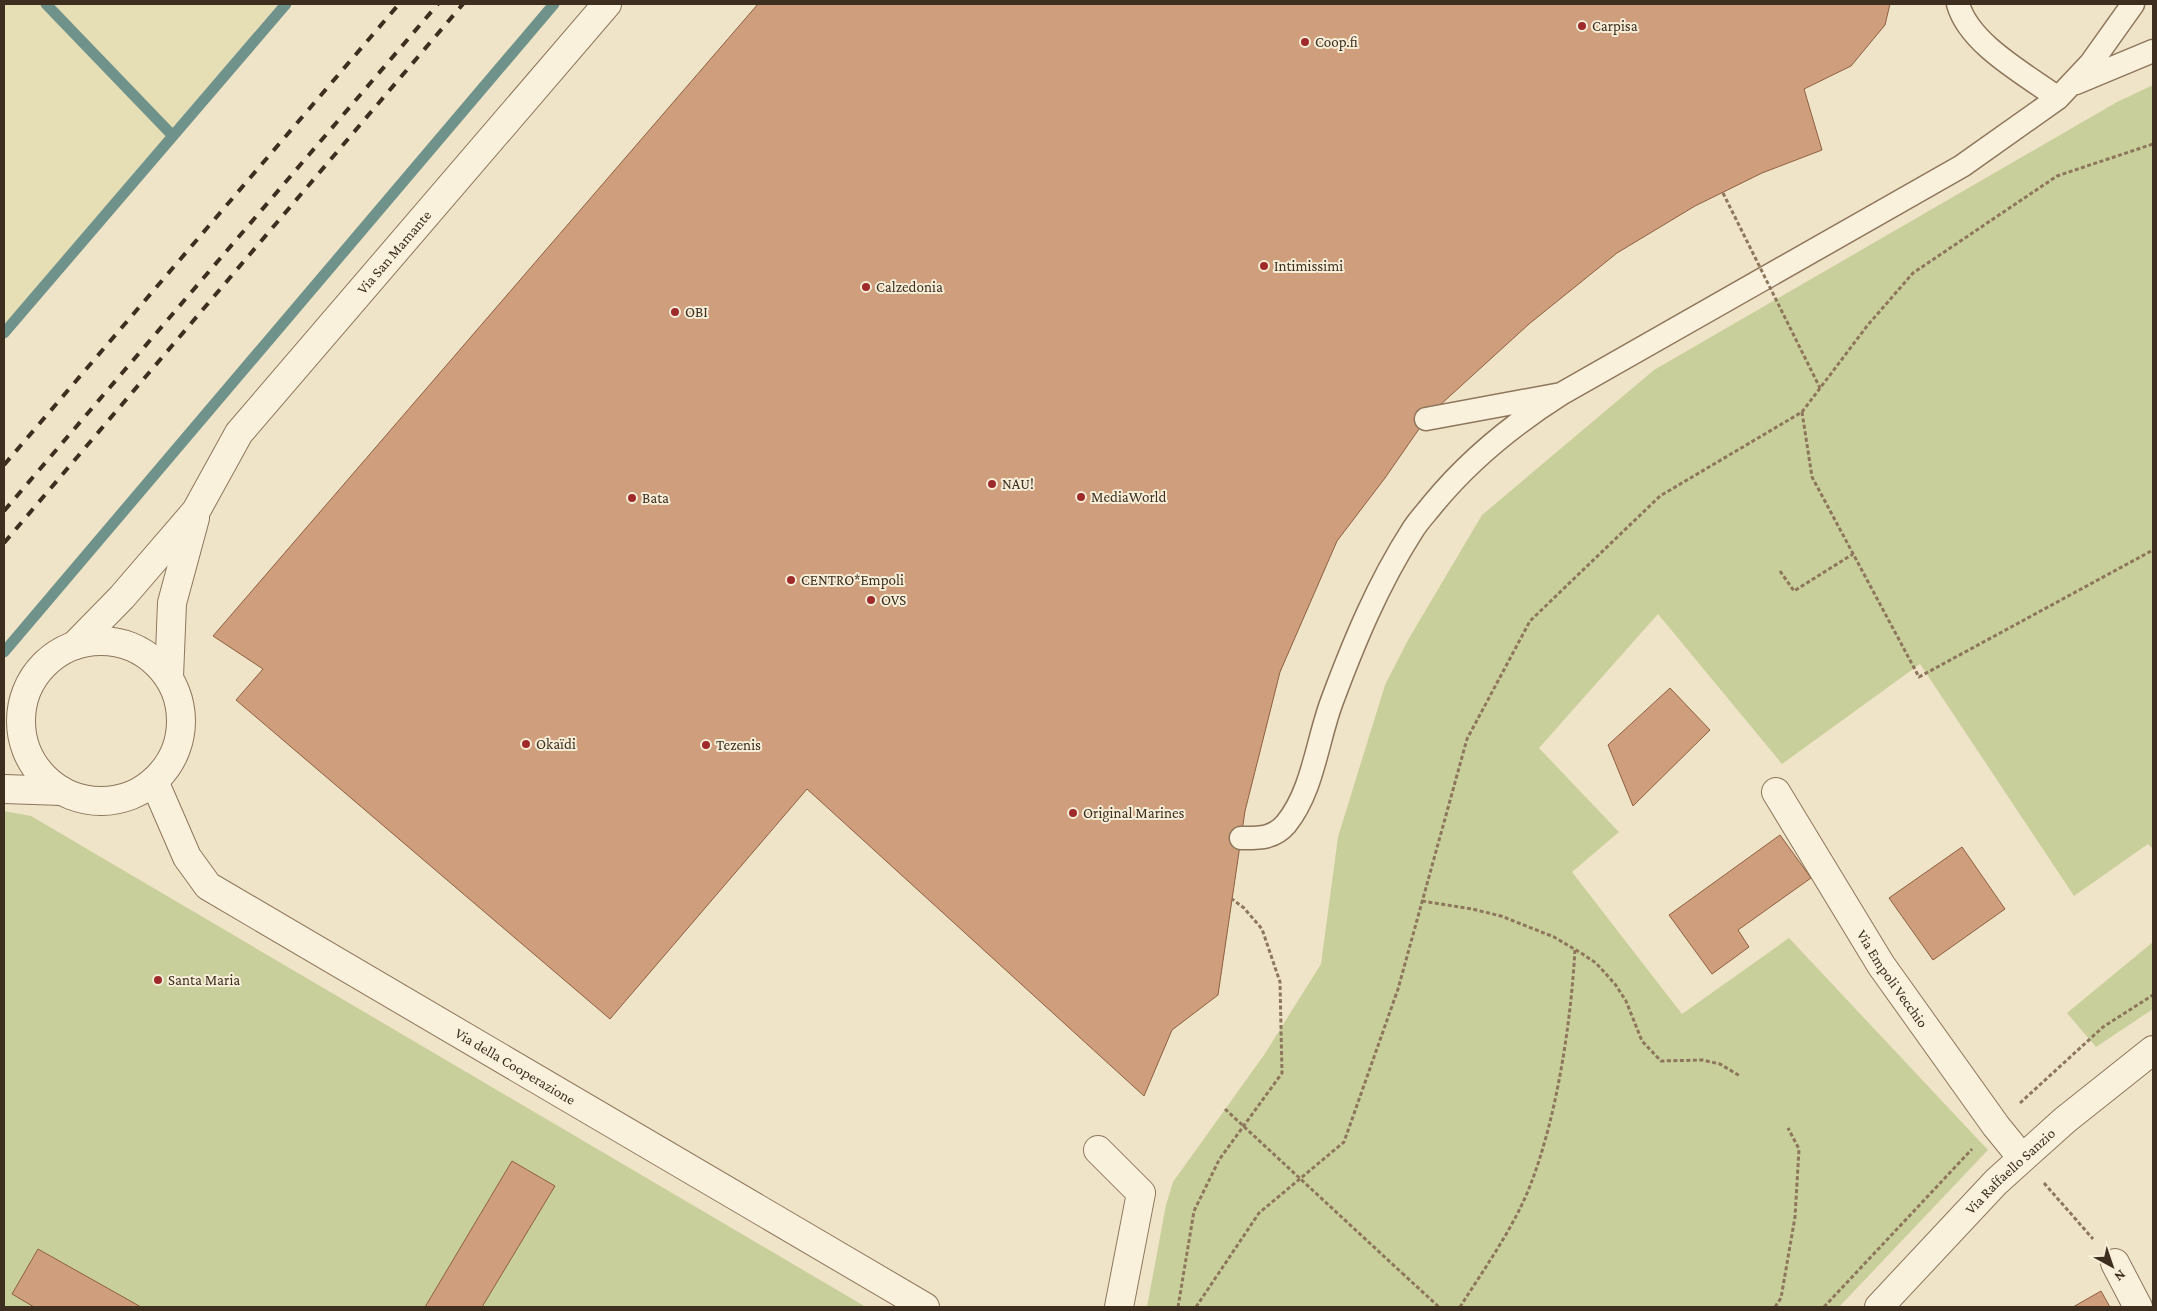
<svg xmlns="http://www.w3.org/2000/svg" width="2157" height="1311" viewBox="0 0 2157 1311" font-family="'Crimson Pro',serif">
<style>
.farmland{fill:#e6deb5}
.green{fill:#c9cf9b}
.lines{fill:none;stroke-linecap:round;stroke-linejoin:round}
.stream{stroke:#6f938a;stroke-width:11}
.building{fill:#cf9f7d;stroke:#8d5f41}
.lane-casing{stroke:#8d765c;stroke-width:25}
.street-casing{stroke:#8d765c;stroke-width:30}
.path{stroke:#8d765c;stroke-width:3;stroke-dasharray:4 2.5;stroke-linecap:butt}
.lane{stroke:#faf1dc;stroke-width:22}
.street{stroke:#faf1dc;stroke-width:28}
.rail{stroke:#3d2e20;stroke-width:4;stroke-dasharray:9 9;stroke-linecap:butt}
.path-bridge{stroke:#8d765c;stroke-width:3;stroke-dasharray:4 2.5;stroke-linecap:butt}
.poi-dot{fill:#9e2a2b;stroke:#f7eed8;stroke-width:2}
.labels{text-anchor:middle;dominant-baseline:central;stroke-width:4;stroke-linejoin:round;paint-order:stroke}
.poi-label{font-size:15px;fill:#3d2e20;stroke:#f7eed8;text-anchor:start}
.street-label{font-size:15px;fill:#3d2e20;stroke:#f7eed8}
</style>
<rect width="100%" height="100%" fill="#f0e4c8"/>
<path class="farmland" d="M4,4H278L4,325Z"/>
<path class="green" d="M2153,85V849L2148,844L2074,896L1920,664L1782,764L1658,614L1539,748L1619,832L1572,872L1682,1014L1789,938L1988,1150L1839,1307H1147L1166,1205L1173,1182L1264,1055L1321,964L1338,837L1385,685L1408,640L1482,515L1654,370L2117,102Z
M4,811L31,816L866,1307H4Z
M2153,942V1009L2096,1047L2067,1013Z"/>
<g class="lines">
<path class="stream" d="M46,4L173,136
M4,333L286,4
M4,652L554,4"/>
</g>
<path class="building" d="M758,4H1890L1885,25L1851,66L1804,89L1822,150L1762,173L1695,206L1617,253L1529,324L1428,416L1385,478L1337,541L1280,672L1245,811L1218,995L1172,1030L1144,1096L807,789L610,1019L236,700L263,669L213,636Z
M1670,688L1710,730L1633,806L1608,745Z
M1780,835L1811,878L1738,930L1749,947L1712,974L1669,915Z
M1962,847L2005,909L1933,960L1889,898Z
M512,1161L555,1186L482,1307H425Z
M38,1249L141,1307H34L12,1294Z
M2101,1291L2110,1307H2073Z"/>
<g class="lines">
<defs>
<path id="lane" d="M1958,4C1969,44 2025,74 2058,98
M2076,83L2153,51
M1561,394L1962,166L2058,98L2091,63L2133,4
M1241,838C1259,838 1273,839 1286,824C1313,791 1317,741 1332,701C1354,642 1378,584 1412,531C1418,521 1426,513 1433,504C1470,459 1512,425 1561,394L1426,419"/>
<g id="street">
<circle cx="101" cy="721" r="80"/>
<path id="s1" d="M75,645L122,597L196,511L239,433L607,4"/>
<path d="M169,677L172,603L195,518"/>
<path id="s2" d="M154,781L187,857L208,886L925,1307"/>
<path d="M4,789L62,791"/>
<path id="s3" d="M1776,792L1881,965L1996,1126L2022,1158"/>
<path d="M1098,1150L1141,1193L1119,1307"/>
<path d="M2115,1263L2138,1307"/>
<path id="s4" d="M1879,1307L1996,1182L2065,1120L2153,1050"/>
</g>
</defs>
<use href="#lane" class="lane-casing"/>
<use href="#street" class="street-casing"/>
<path class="path" d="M1802,412L1812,477L1919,677L2153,550
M1780,571L1794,591L1853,554
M1422,901L1472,909L1501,916L1554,937L1581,953L1596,963L1615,984L1626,1001L1642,1041L1661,1061L1702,1060L1720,1064L1740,1076
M2020,1103L2103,1027L2153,995
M2044,1183L2093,1239
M1402,1273L1439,1307
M1178,1307L1194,1211L1219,1160L1282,1073L1280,982L1262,929L1244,908L1232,899
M1196,1307L1259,1213L1344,1142L1398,989L1467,739L1530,621L1660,496L1802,412L1867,326L1913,273L2057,176L2153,144
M1460,1307C1484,1269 1513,1229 1530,1186C1557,1117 1571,1022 1575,949
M1775,1307L1781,1298L1795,1217L1799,1149L1788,1128
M1824,1307L1972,1149"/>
<use href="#lane" class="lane"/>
<use href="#street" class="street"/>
<path class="rail" d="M4,465L399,4
M4,511L438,4
M4,543L463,4"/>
<path class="path-bridge" d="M1723,193L1820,388
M1225,1109L1402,1273"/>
</g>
<g class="poi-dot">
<circle cx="1582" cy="26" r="5"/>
<circle cx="1305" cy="42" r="5"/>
<circle cx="1264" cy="266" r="5"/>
<circle cx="866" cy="287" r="5"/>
<circle cx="675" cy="312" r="5"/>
<circle cx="992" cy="484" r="5"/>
<circle cx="1081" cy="497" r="5"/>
<circle cx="632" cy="498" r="5"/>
<circle cx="791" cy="580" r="5"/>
<circle cx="871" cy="600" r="5"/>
<circle cx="526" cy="744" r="5"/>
<circle cx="706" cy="745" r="5"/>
<circle cx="1073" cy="813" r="5"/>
<circle cx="158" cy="980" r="5"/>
</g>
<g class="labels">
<g class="poi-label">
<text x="1592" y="26">Carpisa</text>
<text x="1315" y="42">Coop.fi</text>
<text x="1274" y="266">Intimissimi</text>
<text x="876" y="287">Calzedonia</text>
<text x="685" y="312">OBI</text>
<text x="1002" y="484">NAU!</text>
<text x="1091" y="497">MediaWorld</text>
<text x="642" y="498">Bata</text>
<text x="801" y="580">CENTRO*Empoli</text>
<text x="881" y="600">OVS</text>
<text x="536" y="744">Okaïdi</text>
<text x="716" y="745">Tezenis</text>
<text x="1083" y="813">Original Marines</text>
<text x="168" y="980">Santa Maria</text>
</g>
<g class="street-label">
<text stroke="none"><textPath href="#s1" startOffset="508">Via San Mamante</textPath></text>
<text stroke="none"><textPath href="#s3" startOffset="220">Via Empoli Vecchio</textPath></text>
<text stroke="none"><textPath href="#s2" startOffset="475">Via della Cooperazione</textPath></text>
<text stroke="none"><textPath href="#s4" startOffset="189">Via Raffaello Sanzio</textPath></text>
</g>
</g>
<rect width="2157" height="1311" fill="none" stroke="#3d2e20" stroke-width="10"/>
<g transform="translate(2112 1266) rotate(140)" stroke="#f7eed8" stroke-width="4" paint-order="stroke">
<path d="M0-4L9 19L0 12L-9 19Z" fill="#3d2e20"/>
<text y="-8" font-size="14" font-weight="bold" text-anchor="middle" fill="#3d2e20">N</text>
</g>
</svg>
